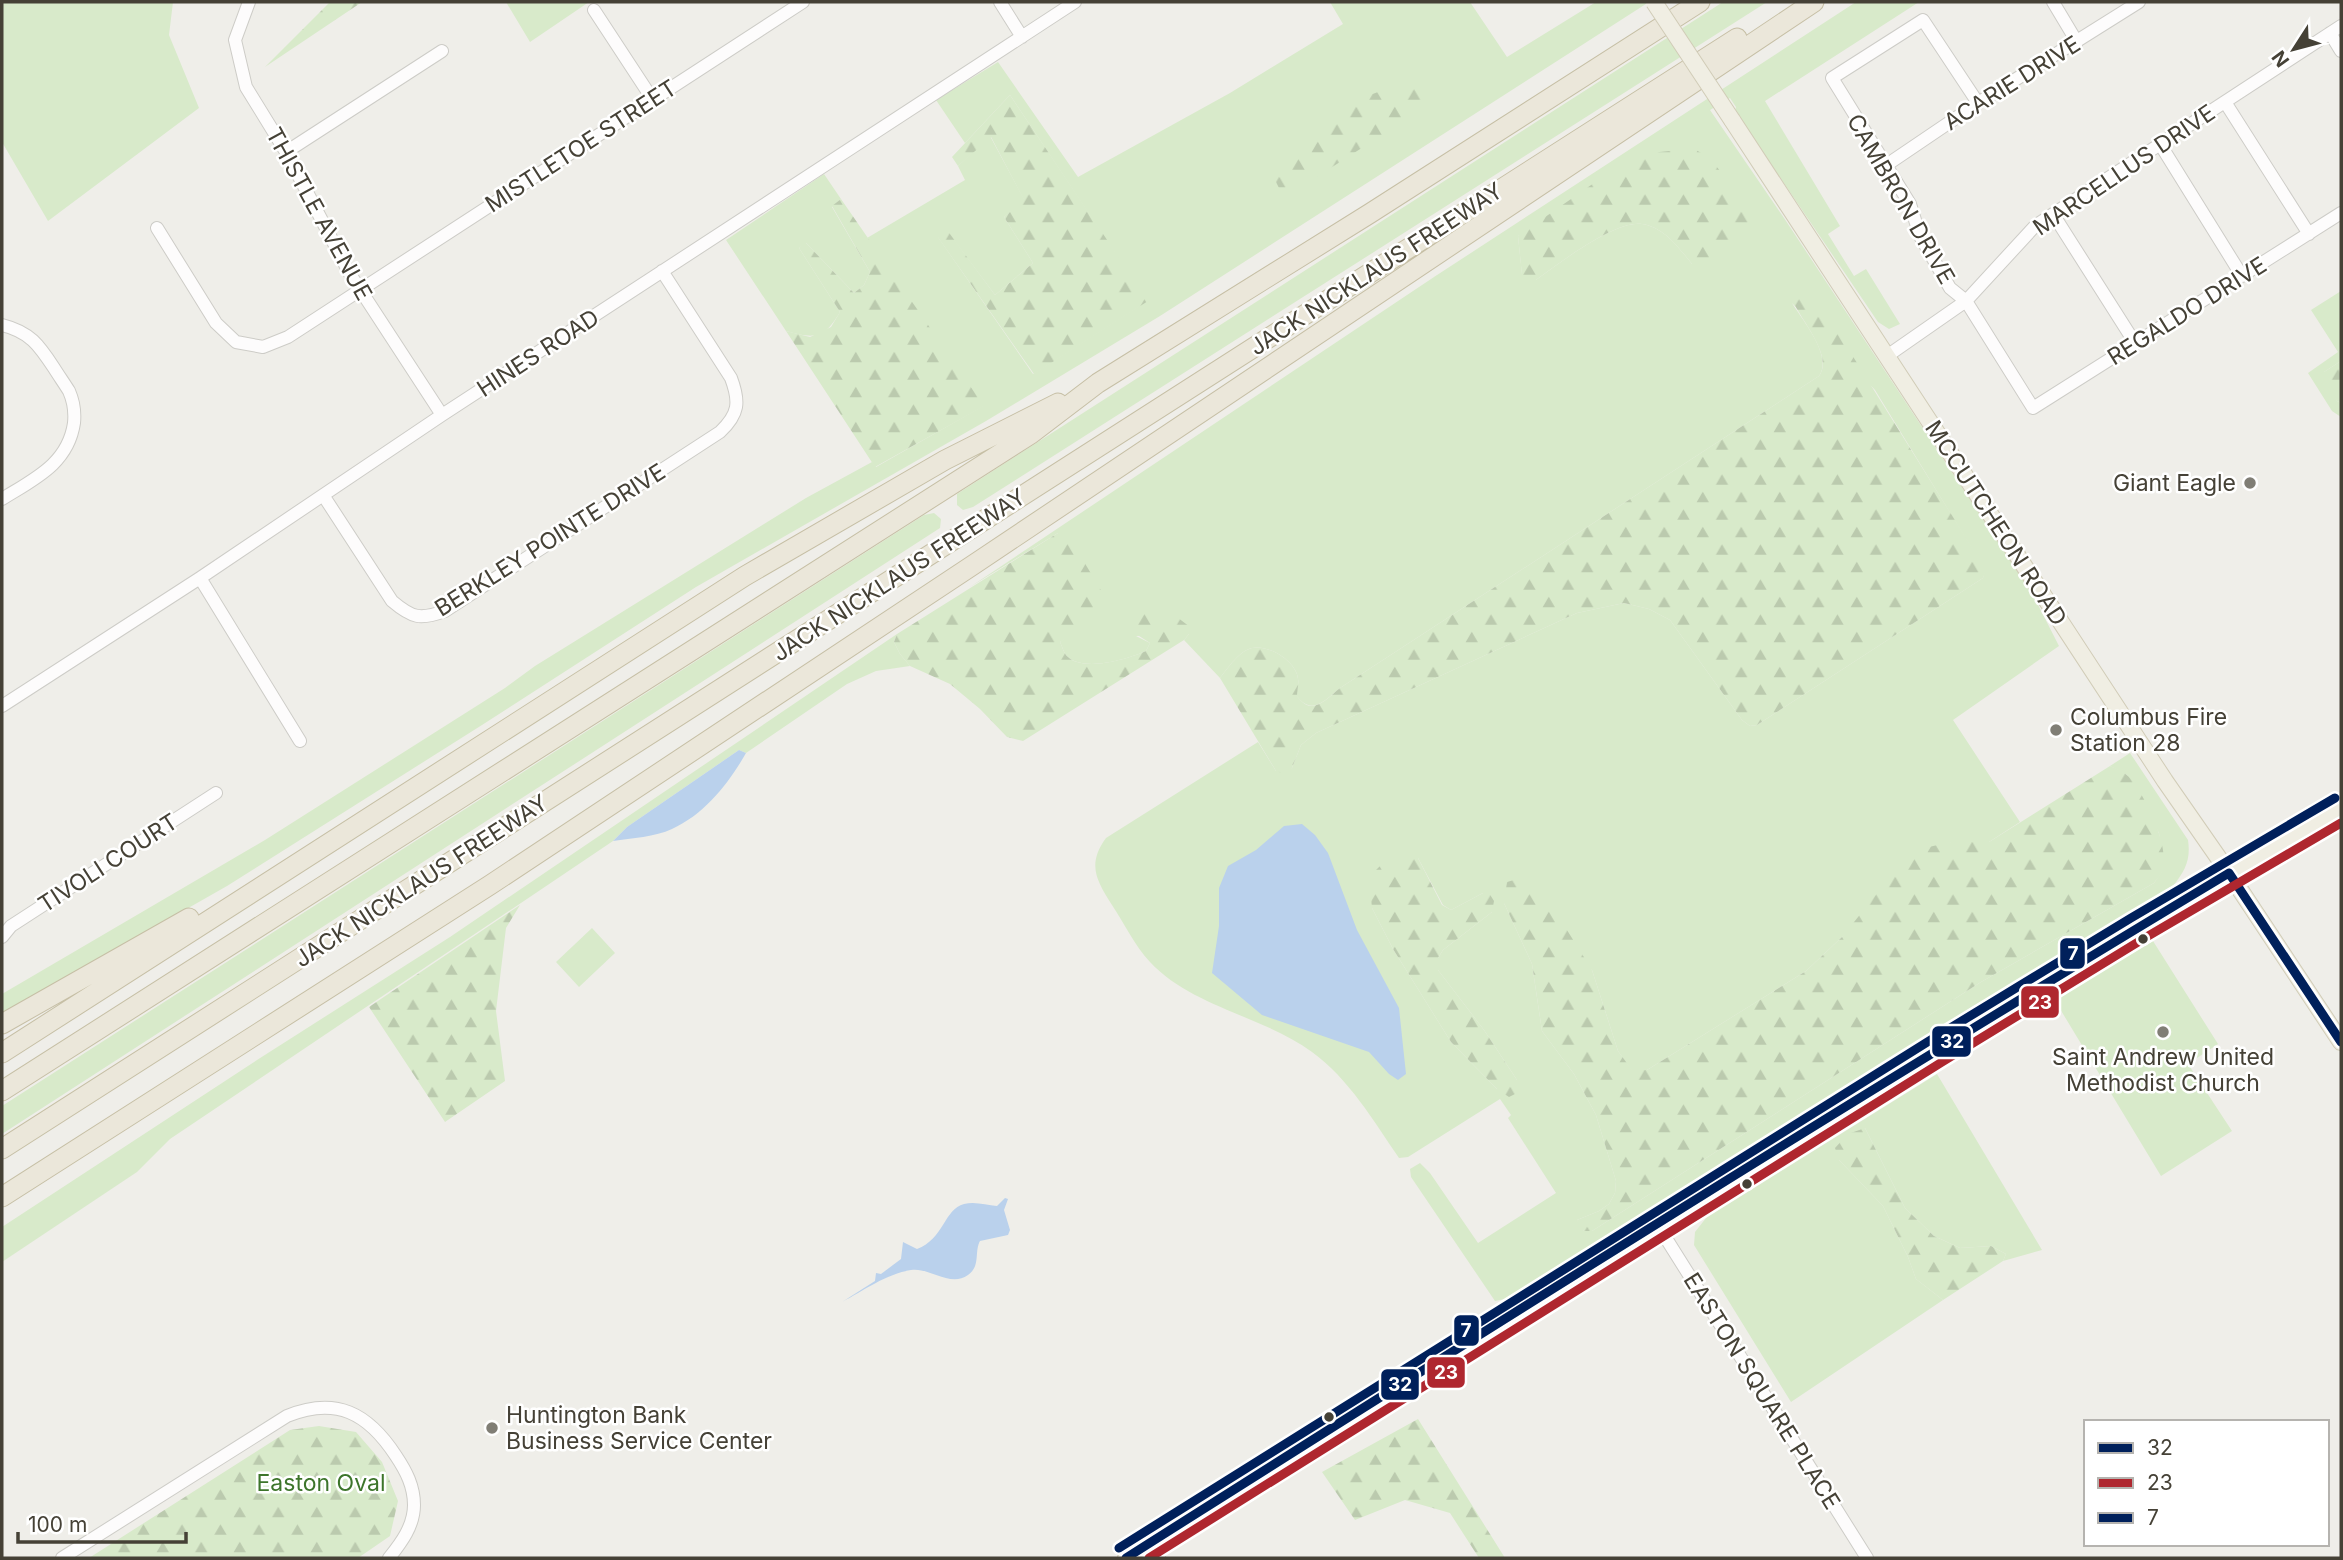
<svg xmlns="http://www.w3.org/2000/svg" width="2343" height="1560" viewBox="0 0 2343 1560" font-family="Inter,sans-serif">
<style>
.green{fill:#d8eaca;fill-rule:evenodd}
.forest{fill:url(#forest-firs)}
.water{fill:#bad1ec}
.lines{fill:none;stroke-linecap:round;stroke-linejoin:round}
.minor-casing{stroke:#cdccc7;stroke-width:14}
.major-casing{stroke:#d1ccb7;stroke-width:18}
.highway-casing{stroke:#c6bfa5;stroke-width:21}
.minor{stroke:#fdfcfc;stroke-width:12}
.major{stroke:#f0eee3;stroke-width:16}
.highway{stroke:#ebe7da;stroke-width:19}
.major-bridge-casing{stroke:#d1ccb7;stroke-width:18;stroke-linecap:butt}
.major-bridge{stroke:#f0eee3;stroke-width:16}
.bus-1-casing{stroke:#fff;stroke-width:14}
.bus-2-casing{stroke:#fff;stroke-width:14}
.bus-3-casing{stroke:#fff;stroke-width:14}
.bus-1{stroke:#00205b;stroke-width:9}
.bus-2{stroke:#af272f;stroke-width:9}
.bus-3{stroke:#00205b;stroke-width:9}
.poi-dot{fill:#807e75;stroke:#fff;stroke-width:2.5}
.bus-dot{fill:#454136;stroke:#fff;stroke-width:2.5}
.labels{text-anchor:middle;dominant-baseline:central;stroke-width:5;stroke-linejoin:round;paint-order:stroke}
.street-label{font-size:23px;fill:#454136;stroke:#fff}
.poi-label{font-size:23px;fill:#454136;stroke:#fff;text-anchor:start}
.park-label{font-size:23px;fill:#3d752b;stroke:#fff}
.line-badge{stroke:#fff;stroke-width:2.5}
.badge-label{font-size:19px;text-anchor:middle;font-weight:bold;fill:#fff}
</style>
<defs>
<pattern id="forest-firs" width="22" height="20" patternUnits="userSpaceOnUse" patternTransform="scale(1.75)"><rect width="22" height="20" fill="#d8eaca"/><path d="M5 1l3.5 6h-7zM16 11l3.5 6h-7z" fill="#bbcaae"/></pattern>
</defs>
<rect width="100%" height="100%" fill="#efeee9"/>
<path class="green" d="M2,2H173L169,35L199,108L48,221L2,142Z
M506,2H589L530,42Z
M1330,2H1470L1507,57L1596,2H1649L1160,316L986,421L696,587L482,725L227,886L2,1014V994L265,840L505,688L535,666L806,498L872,462L876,467L983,406L867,238L965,180L958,166L990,136L1025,201L1004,217L1033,263L995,295L947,231L938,237L1033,374L1147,301L1010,95L965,143L936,100L998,62L1078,177L1230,93L1343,24Z
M1723,2H1767L973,507L963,510L957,505V494Z
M1856,2H1919L1765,101L1840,226L1828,234L1854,276L1866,269L1900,324L1889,329L1878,322L1735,111L1736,107L1730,98L1710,110L1784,218L2033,595L2059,646L1953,720L2020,822L1989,842H1951L1842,937L1806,971L1647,1070L1632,1071L1618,1051L1592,970L1504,903L1532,964L1542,1031L1574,1074L1596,1115L1616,1181L1615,1193L1609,1204L1599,1211L1577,1220L1584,1231H1592L1981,982L2154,883L2161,873L2163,860L2159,833L2127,775L2110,766L2130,753L2188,840C2191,860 2185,871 2173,886L1505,1299L1495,1301L1411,1177L1410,1169L1420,1163L1430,1173L1478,1243L1556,1193L1508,1118L1511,1115L1500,1099L1408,1157L1399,1158C1373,1120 1349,1079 1312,1052C1263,1016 1192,1007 1150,962C1135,946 1124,923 1112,905C1096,880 1087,864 1106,838L1258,742L1276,771L1292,768L1301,745L1316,733L1577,613L1624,603L1649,609L1670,620L1742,720L1750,726L1757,725L1983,578L1985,570L1875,390L1792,303C1803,321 1833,356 1819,376L1340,688C1325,700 1312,717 1296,695C1297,690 1299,684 1298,679C1297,662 1269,644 1252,648C1239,651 1228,668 1220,678L1184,640L1189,634L1136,636L1150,643L1146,651C1128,659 1085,672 1068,657C1064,654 1062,646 1060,642L1065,638L1058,533L970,587L1434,277ZM1710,158L1692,264C1679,248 1664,227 1642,224C1615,220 1558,264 1536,280L1522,274L1518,236ZM1418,858L1443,905L1451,910L1483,893L1492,912L1443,950L1438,958V970L1484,1030L1517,1080L1497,1089L1451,1042L1393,949L1372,908Z
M824,174L841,199L832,207L870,272L864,285L854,293L806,243L799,248L840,312C824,339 815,339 786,331L726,240Z
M2341,291V361L2324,372L2337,401L2341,403V417L2332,411L2308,373L2338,352L2311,310Z
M934,513L941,519L940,528L2,1134V1106L924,515Z
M897,634L894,642L900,654L910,666L876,671L847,684L746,753L739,750L627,827L613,841L170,1139L137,1172L2,1262V1227L257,1060L450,937Z
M592,928L615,953L579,987L556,962Z
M2153,941L2218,1044L2188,1064L2232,1131L2161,1176L2054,999Z
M1937,1074L2042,1250L2003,1261L2006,1254L1991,1246L1960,1248L1934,1236L1905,1208L1865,1128L1839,1160L1883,1206L1908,1257L1916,1279L1943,1300L1791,1402L1694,1245L1695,1232L1706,1218Z"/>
<path class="forest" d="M330,2H362L265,67Z
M1410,80L1427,106L1284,198L1273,176L1354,101Z
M1010,95L1148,301L1034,374L937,236L947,230L995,295L1033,263L1004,217L1024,200L991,137L958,166L952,157Z
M1679,150H1696L1710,158L1757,219V234L1710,267L1692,264C1679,248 1664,227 1642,224C1615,220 1558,264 1536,280L1529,281L1522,275L1518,236L1604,176L1650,153Z
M841,199L984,406L875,467L786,331L810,337L831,327L840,312L799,248L805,242L854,293L864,285L870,272L832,206Z
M1801,285L1829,318L1986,570L1983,578L1757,725L1750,726L1742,720L1670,620L1649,609L1624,603L1577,613L1316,733L1301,745L1292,768L1285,774L1276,771L1220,678C1228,668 1239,651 1252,648C1269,644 1297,662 1298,679C1299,684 1297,691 1297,696C1312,717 1325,700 1340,688L1819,376C1835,354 1796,316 1789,292L1793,286Z
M2341,361V403L2337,401L2322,380L2324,372Z
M1058,533L1068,535L1105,597L1107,610L1097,620L1060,642C1062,646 1064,654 1068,657C1084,672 1128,659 1146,651L1150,643L1125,627L1127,617L1135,613L1169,611L1190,627L1189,634L1184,640L1023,741L1007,737L980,709L950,684L910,666L900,654L894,642L897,634Z
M2110,766C2117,769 2124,772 2129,777C2145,795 2173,851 2161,874C2159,877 2156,880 2154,883L1981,982L1592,1231H1584L1578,1225L1577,1220L1599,1211L1609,1204L1615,1193L1616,1181L1596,1115L1574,1074L1542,1031L1532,964L1504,903L1507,882L1521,878L1550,903L1592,970L1618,1051L1632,1070H1647L1806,971L1842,937L1911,851L1951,842H1989Z
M1407,854L1418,858L1442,905L1451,910L1483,893H1489L1494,901L1492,912L1443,950L1438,958V970L1484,1030L1517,1080V1093L1509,1097L1497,1089L1451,1042L1393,949L1372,908L1370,887L1374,872L1383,863Z
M520,905L506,928L496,1011L505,1081L445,1122L369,1007Z
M1865,1128L1905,1208L1934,1236L1960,1248L1991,1246L2006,1254L2003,1261L1943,1300L1916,1279L1908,1257L1883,1206L1839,1160L1835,1148L1848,1134Z
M1418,1419L1505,1558H1479L1450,1513L1405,1500L1355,1520L1322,1472Z
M319,1426L356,1432L382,1462L398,1501L390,1536L358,1558H89L290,1430Z"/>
<path class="water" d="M739,750L746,753C729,783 705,814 672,829C655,837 632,838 613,841L627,827Z
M1302,824L1315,835L1328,853L1357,930L1399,1008L1406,1074L1398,1080L1389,1074L1369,1052L1262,1015L1212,973L1219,926V888L1228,866L1256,850L1284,826Z
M1005,1198L1008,1199L1004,1210L1010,1230L1008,1235L980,1241C974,1252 981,1266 968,1275C950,1288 930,1267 911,1270C886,1274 863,1291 842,1302L875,1281L876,1273L881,1274L901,1259L903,1242L917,1249C944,1239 944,1209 964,1204C975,1201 986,1205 997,1206Z"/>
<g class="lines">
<defs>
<path id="minor" d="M249,2L235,40L246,87L286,152L350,274L442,415
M1000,2L1022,37
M2053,2L2077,42
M594,10L653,100
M2330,33L2341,51
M2225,102L2309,234
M1978,103L1923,20L1832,78L1910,204L1920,236L1950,288L1966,301L2033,408L2341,213
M2160,144L2242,276
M286,152L442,51
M1885,166L1978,103L2139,2
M2053,214L2135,343
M157,228L216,323L236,342L263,347L288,337L803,2
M2,325C30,332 39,345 54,368C59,376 64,383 69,391C73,400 75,413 74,423C68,464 34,479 2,499
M1887,356L1966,301L2035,226L2341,26
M323,495L392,601C412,618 420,620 445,611L720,432C739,414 740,402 731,378L662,271
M200,578L300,741
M2,706L200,578L442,415L1075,2
M2,937L11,926L216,793
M1657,1224L1867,1558
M1150,1543L1159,1558
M62,1558L287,1416C336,1396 368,1413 396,1456C406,1471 414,1486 414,1505C414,1526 401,1543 389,1558"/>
<path id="major" d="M1732,120L2165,781L2229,873L2341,1042
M1126,1558C1350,1416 1575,1275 1801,1135C1980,1024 2158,913 2341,809"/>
<path id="highway" d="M2,1024L189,918
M2,1053L745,576L945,460L1058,403
M2,1091L1031,434L1098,383L1369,214L1700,2
M2,1149L1737,38
M2,1197L490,885L973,565L1814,2"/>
</defs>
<use href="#minor" class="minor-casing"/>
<use href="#major" class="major-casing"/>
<use href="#highway" class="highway-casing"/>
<use href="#minor" class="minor"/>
<use href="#major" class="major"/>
<use href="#highway" class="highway"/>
<defs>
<path id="major-bridge" d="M1654,2L1732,120"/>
</defs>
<use href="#major-bridge" class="major-bridge-casing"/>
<use href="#major-bridge" class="major-bridge"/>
<defs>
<path id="bus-1" d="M2229,873L2341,1042
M1126,1558C1492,1326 1858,1096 2229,873"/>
<path id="bus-2" d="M1149,1558L1942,1062L2143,939L2341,823"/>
<path id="bus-3" d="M1119,1548L1929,1041L2131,918L2335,798"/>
</defs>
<use href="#bus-1" class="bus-1-casing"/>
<use href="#bus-2" class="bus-2-casing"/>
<use href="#bus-3" class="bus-3-casing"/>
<use href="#bus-1" class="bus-1"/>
<use href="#bus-2" class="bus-2"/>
<use href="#bus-3" class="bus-3"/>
</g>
<g class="poi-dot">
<circle cx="2250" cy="483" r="7"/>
<circle cx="2056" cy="730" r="7"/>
<circle cx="2163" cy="1032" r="7"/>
<circle cx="492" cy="1428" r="7"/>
</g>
<g class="bus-dot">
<circle cx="2143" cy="939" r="6"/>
<circle cx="1747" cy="1184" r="6"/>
<circle cx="1329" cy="1417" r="6"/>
</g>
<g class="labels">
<g class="street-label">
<text transform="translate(2012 83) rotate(-32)">ACARIE DRIVE</text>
<text transform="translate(581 146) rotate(-33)">MISTLETOE STREET</text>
<text transform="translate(2124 170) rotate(-34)">MARCELLUS DRIVE</text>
<text transform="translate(1901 199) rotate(60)">CAMBRON DRIVE</text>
<text transform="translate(319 214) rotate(61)">THISTLE AVENUE</text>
<text transform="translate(1376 269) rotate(-33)">JACK NICKLAUS FREEWAY</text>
<text transform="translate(2187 311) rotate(-32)">REGALDO DRIVE</text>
<text transform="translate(538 353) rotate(-33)">HINES ROAD</text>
<text transform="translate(1996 523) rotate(57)">MCCUTCHEON ROAD</text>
<text transform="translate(550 540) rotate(-32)">BERKLEY POINTE DRIVE</text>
<text transform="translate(899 575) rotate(-33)">JACK NICKLAUS FREEWAY</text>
<text transform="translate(108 863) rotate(-33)">TIVOLI COURT</text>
<text transform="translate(421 881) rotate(-33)">JACK NICKLAUS FREEWAY</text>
<text transform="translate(1762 1391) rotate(58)">EASTON SQUARE PLACE</text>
</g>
<g class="poi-label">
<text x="2236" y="483" text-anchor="end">Giant Eagle</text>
<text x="2070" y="717">Columbus Fire<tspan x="2070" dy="26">Station 28</tspan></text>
<text x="2163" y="1057" text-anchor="middle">Saint Andrew United<tspan x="2163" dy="26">Methodist Church</tspan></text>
<text x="506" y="1415">Huntington Bank<tspan x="506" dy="26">Business Service Center</tspan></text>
</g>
<g class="park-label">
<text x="321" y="1483">Easton Oval</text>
</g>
</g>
<g class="line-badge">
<rect x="2059" y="937" width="27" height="33" rx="7" fill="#00205b"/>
<rect x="2020" y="985" width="40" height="34" rx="7" fill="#af272f"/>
<rect x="1931" y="1025" width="41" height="33" rx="7" fill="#00205b"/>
<rect x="1453" y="1314" width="27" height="33" rx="7" fill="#00205b"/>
<rect x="1426" y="1356" width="40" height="33" rx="7" fill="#af272f"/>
<rect x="1380" y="1368" width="40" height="33" rx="7" fill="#00205b"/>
</g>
<g class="badge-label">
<text x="2073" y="960">7</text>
<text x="2040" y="1009">23</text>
<text x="1952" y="1048">32</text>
<text x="1466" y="1337">7</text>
<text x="1446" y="1379">23</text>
<text x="1400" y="1391">32</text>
</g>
<rect width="2343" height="1560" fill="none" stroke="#454136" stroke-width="7"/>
<rect x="2084" y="1420" width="245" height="126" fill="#ffffff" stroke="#b5b3af" stroke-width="2"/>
<rect x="2098" y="1443" width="35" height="10" fill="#00205b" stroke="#b5b3af" stroke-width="2"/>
<text x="2147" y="1455" font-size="21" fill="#454136">32</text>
<rect x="2098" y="1478" width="35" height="10" fill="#af272f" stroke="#b5b3af" stroke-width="2"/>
<text x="2147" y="1490" font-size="21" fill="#454136">23</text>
<rect x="2098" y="1513" width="35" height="10" fill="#00205b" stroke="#b5b3af" stroke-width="2"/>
<text x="2147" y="1525" font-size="21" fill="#454136">7</text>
<g transform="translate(2294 49) rotate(234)" stroke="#ffffff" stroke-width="5" paint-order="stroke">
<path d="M0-5L12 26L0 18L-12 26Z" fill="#454136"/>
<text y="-10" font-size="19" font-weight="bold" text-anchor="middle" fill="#454136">N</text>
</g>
<path d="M18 1532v10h168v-10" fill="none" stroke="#454136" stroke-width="3.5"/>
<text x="28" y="1532" font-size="21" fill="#454136" stroke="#ffffff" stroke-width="5" paint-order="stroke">100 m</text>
</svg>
